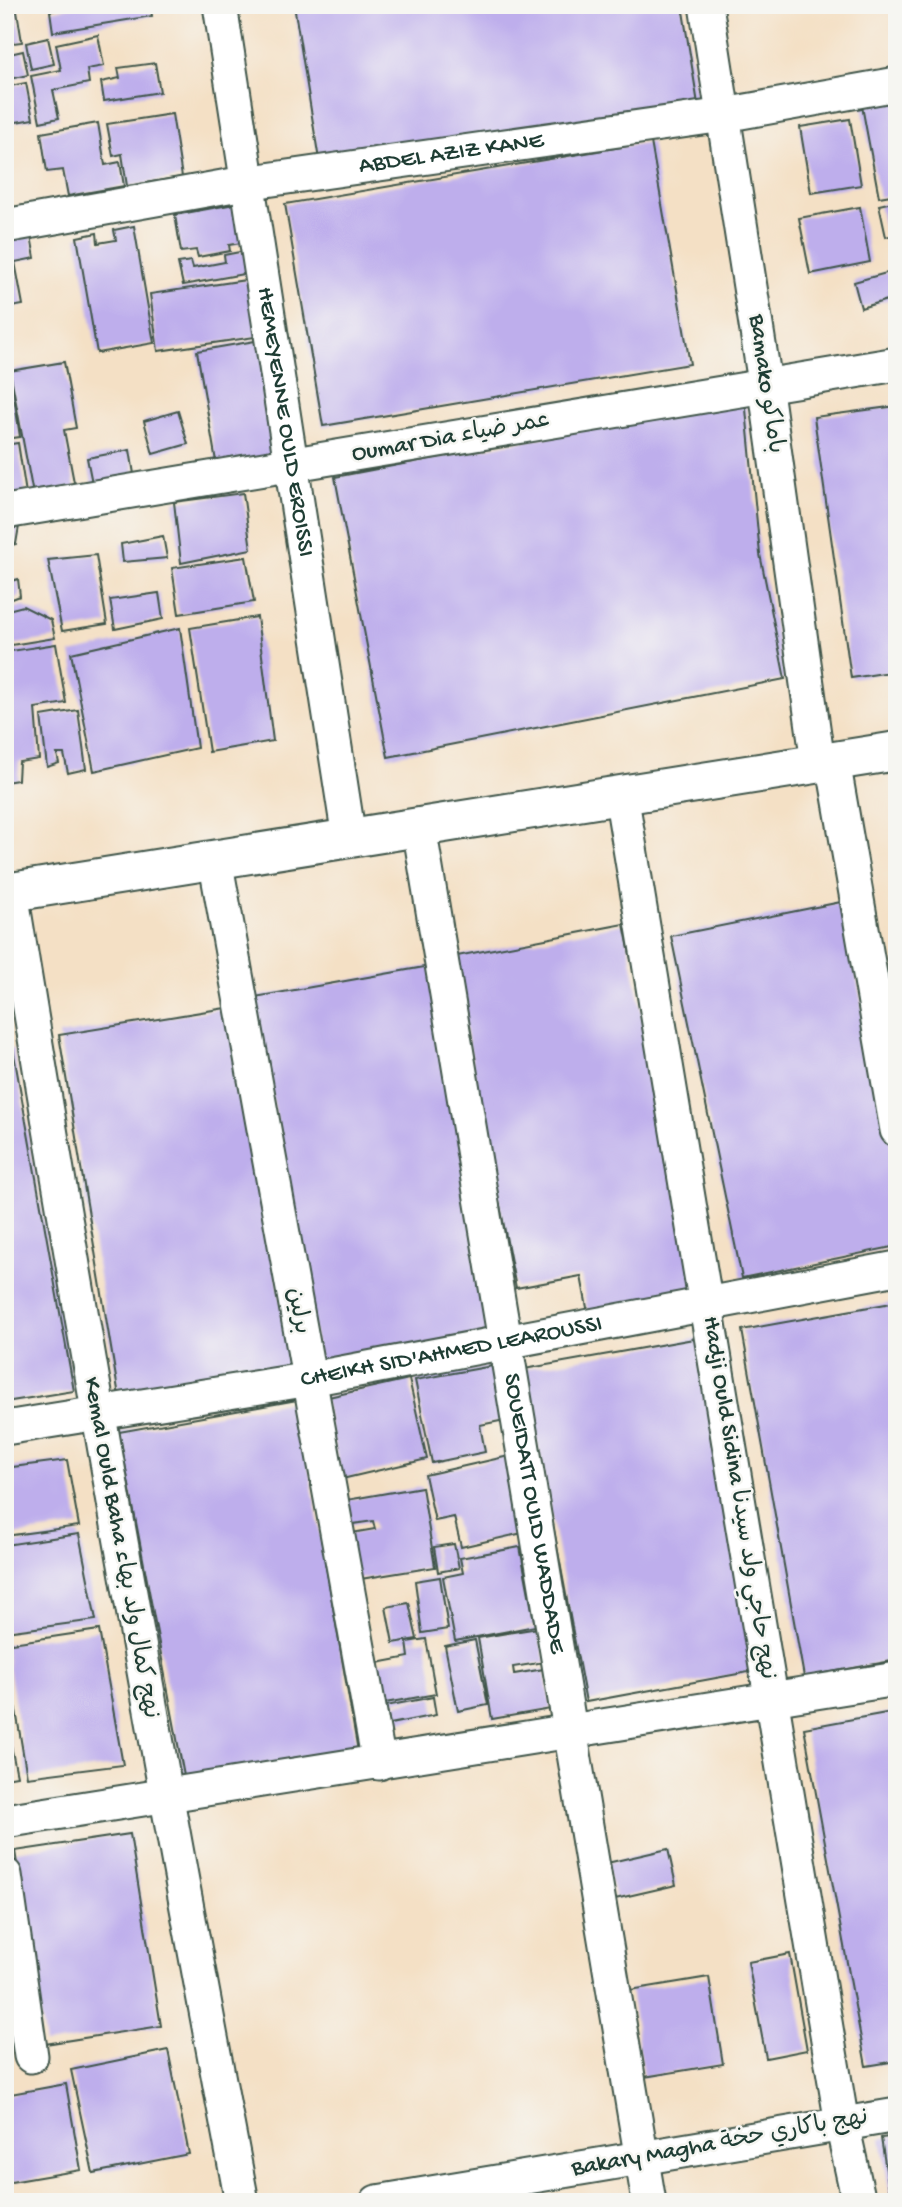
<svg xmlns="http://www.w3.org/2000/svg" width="902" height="2207" viewBox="0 0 902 2207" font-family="'Gochi Hand','Playpen Sans Arabic',sans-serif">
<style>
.building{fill:#beaeec}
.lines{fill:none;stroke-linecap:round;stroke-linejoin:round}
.minor-casing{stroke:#3f554a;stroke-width:37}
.tertiary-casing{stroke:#3f554a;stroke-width:42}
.minor{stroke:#fff;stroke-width:33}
.tertiary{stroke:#fff;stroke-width:38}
.labels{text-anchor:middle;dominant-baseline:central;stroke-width:5;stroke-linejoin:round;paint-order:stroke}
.street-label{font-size:24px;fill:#1f3d34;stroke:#f6f6f2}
</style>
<rect width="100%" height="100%" fill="#f6f6f2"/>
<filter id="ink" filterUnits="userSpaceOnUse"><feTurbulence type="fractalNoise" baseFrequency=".0143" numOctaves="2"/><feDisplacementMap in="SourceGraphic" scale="14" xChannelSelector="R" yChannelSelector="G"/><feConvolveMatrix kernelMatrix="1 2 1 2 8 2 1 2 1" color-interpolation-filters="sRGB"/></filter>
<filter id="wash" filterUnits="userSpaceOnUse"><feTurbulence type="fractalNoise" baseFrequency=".00686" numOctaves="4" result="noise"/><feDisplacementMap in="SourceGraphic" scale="28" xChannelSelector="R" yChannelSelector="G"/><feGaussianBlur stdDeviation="1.57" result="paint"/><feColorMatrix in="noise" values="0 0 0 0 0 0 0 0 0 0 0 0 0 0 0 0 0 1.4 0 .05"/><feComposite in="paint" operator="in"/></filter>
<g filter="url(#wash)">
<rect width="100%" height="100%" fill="#f4e0c5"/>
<g id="blocks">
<path class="building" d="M5,5H16L22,42L5,44Z
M84,5H150L152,16L53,32L50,11Z
M294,5H682L698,104L320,166Z
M98,35L104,66L87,69L89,83L53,90L59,118L40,122L31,76L61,70L56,44Z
M48,38L54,64L31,69L26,43Z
M23,51L28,75L5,80V55Z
M155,63L160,92L104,101L101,82L120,78L118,68Z
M26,83L33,119L5,124V87Z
M897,100V194L879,197L862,106Z
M172,114L182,177L127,186L122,154L113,156L107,124Z
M850,119L861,185L811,193L800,127Z
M98,123L105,165L120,162L124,186L68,196L63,170L47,172L41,133Z
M651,142L690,364L323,426L285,204Z
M897,201V234L886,237L879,205Z
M240,203L247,242L229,245L230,251L198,257L196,250L181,252L175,215Z
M860,207L870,262L810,274L799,218Z
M134,226L154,343L97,353L77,237L97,233L98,243L116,240L114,230Z
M31,236L35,258L15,262L23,305L5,308V240Z
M245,251L249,273L183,285L178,263L191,261L193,268L225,262L224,255Z
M897,270V297L861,308L854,282Z
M253,279L262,336L158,351L150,294Z
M897,334V357L894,358L889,335Z
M261,340L282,462L218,473L197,351Z
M5,354L9,371L64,362L76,428L64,430L77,498L35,505L11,376L20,437L5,439Z
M745,399L760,554L785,679L388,757L335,477Z
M897,406V671L851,678L814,417Z
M178,411L188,444L153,454L144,421Z
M18,443L28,506L5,509V445Z
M130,450L135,480L93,488L87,458Z
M243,493L251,549L181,563L174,502Z
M20,520L16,544L5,547V523Z
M163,536L167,558L123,562L121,544Z
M96,555L107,624L62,631L48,560Z
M246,557L254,602L179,614L172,568Z
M18,579L20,596L7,601L8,610L23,606L51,620L55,638L5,646V583Z
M159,593L163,619L115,629L110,600Z
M257,617L273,741L209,752L190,628Z
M180,628L197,748L94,771L71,653Z
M56,644L66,703L35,708L39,759L19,762L18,780L5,782V652Z
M78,710L86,769L68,773L64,754H57L59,763L47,767L41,716Z
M841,902L897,1175V1246L742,1278L671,936Z
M624,924L697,1293L588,1313L581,1276L516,1288L452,957Z
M430,966L496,1334L320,1365L255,997Z
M232,1007L292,1367L119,1396L59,1035Z
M13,1049L74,1391L5,1402V1050Z
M897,1302V1660L804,1677L742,1330Z
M705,1337L765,1669L586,1702L524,1369Z
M498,1365L510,1419L480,1425L485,1452L432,1463L415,1380Z
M409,1379L427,1459L342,1479L324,1398Z
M297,1400L358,1751L184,1776L119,1432Z
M509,1456L527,1532L461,1547L454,1517L435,1521L425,1475Z
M67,1460L79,1526L5,1536V1468Z
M422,1487L435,1567L348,1581L340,1535L375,1529L373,1521L339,1526L335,1502Z
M79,1534L96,1620L5,1632V1545Z
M454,1544L459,1568L438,1572L434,1547Z
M520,1547L535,1626L455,1641L443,1577L463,1573L460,1558Z
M440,1577L448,1629L422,1633L415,1581Z
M409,1603L417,1639L393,1643L386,1607Z
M538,1628L545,1662L513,1667L514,1674L544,1669L551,1709L492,1719L478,1638Z
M99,1630L123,1765L27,1777L5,1644Z
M426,1639L436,1694L385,1703L377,1663L409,1657L407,1642Z
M475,1640L488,1705L458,1711L445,1646Z
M433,1697L436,1715L390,1724L386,1706Z
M897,1711V2061L866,2066L804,1728Z
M5,1715L17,1776L5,1778Z
M130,1834L161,2026L45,2044L15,1851Z
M668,1849L676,1885L615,1899L607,1863Z
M790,1954L807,2050L766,2058L748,1962Z
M709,1977L723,2064L644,2077L630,1990Z
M168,2050L189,2154L93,2173L71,2070Z
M66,2084L81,2170L5,2183V2095Z
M897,2136V2202H891L881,2138Z"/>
</g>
</g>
<g filter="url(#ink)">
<use href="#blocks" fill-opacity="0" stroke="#3f554a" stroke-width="2"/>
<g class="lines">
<defs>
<g id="minor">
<path id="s1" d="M220,5L349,838"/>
<path d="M706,5L765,383L818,763"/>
<path id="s2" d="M5,226L245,183L724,115L897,84"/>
<path d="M5,512L897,364"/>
<path d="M833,761L897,1130"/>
<path d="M621,794L842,2124L859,2202"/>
<path id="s3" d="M419,827L649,2202"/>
<path d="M215,859L379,1763"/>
<path d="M11,892C82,1330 159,1766 242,2202"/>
<path id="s4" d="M5,1428L310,1379L897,1268"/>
<path d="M5,1821L897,1679"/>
<path d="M5,1875L31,2056"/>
<path d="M377,2202L897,2115"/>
</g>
<path id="tertiary" d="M5,893L897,751"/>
</defs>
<use href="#minor" class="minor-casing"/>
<use href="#tertiary" class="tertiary-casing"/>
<use href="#minor" class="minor"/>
<use href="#tertiary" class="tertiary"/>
</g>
</g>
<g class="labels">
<g class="street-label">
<text stroke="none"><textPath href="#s2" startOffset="452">ABDEL AZIZ KANE</textPath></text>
<text transform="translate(765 384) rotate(82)">Bamako باماكو</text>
<text stroke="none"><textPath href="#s1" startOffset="422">HEMEYENNE OULD EROISSI</textPath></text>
<text transform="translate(451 438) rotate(-10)">Oumar Dia عمر ضياء</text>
<text transform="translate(297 1311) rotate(80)">برلين</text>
<text stroke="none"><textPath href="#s4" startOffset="453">CHEIKH SID'AHMED LEAROUSSI</textPath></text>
<text transform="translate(738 1498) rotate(81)">Hadji Ould Sidina نهج حاجي ولد سيدنا</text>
<text stroke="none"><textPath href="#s3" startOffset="696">SOUEIDATT OULD WADDADE</textPath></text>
<text transform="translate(120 1548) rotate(80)">Kemal Ould Baha نهج كمال ولد بهاء</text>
<text transform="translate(720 2144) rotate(-10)">Bakary Magha نهج باكاري حخة</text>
</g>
</g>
<rect width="902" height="2207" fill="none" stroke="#f6f6f2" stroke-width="28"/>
</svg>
